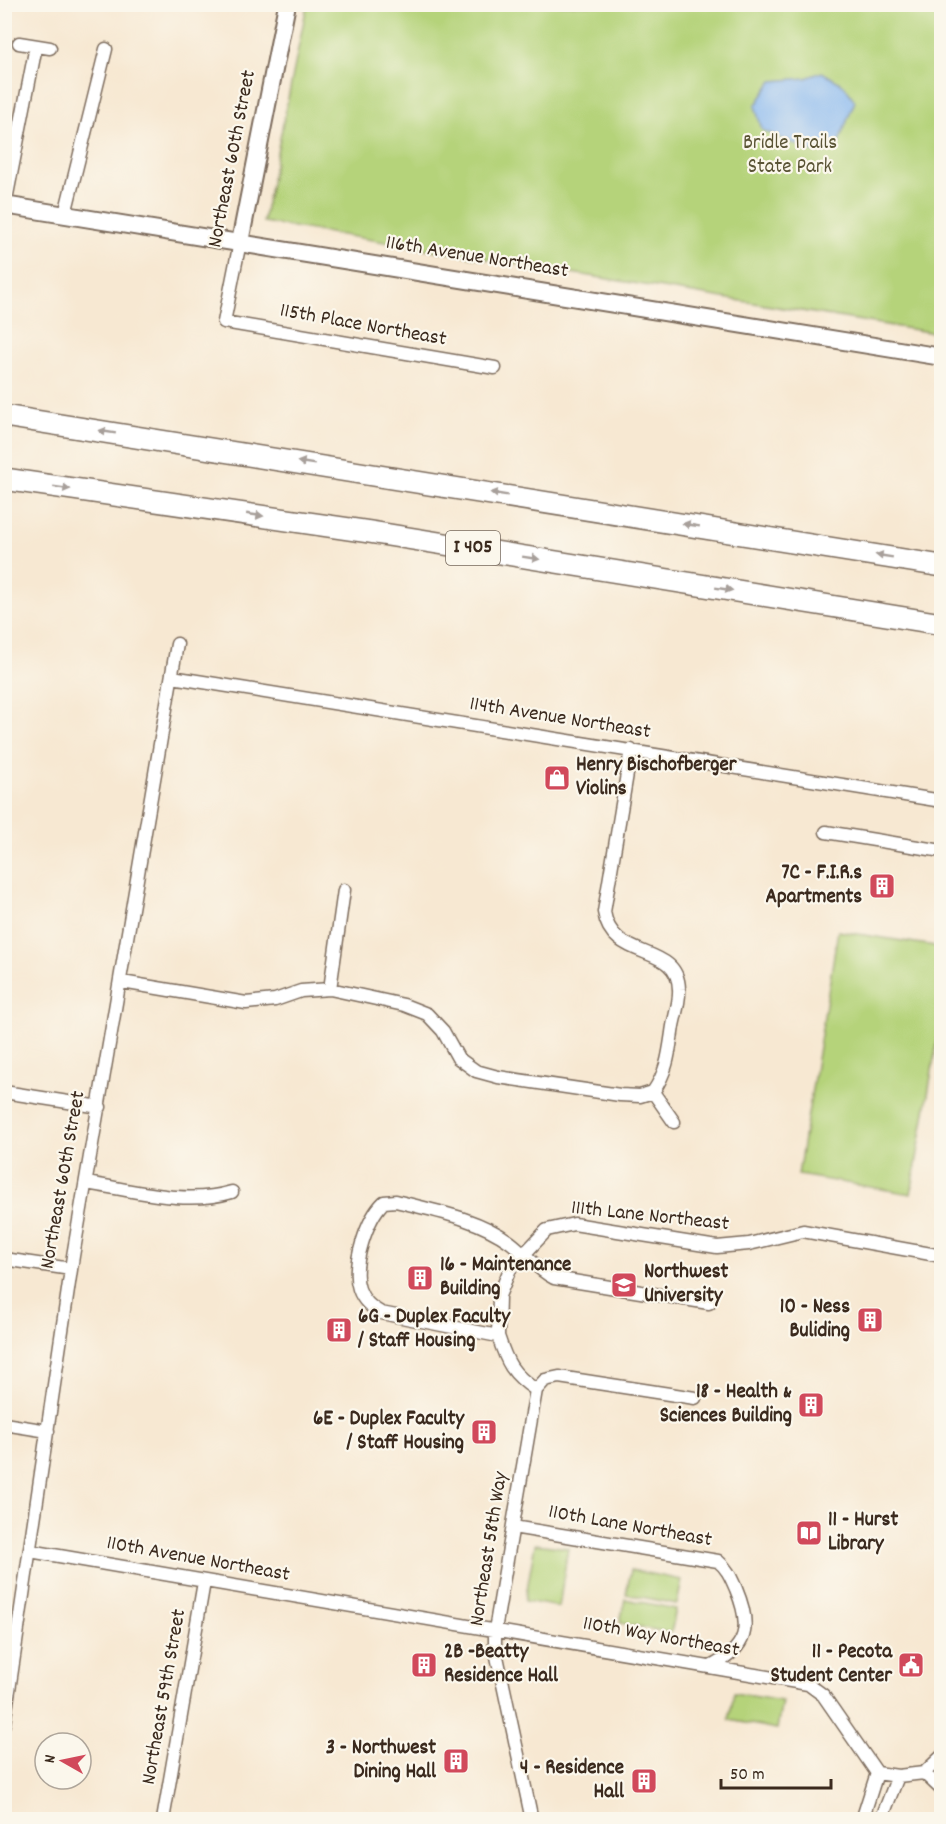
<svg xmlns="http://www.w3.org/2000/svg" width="946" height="1824" viewBox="0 0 946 1824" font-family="Dekko,sans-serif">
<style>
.green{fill:#b5d37a;stroke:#787e4c;stroke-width:1.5}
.water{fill:#84b6f0;stroke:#607087;stroke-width:1.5}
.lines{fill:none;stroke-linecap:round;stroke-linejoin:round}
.street-casing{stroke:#7d6c5d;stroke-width:15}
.secondary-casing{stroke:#7d6c5d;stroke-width:20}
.highway-casing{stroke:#7d6c5d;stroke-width:24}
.street{stroke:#fff;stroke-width:12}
.secondary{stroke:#fff;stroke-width:16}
.highway{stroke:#fff;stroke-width:21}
.oneway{fill:#a79f9a}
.labels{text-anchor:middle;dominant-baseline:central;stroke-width:4.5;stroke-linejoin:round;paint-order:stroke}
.shield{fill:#fbf7ec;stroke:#75685c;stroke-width:1.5}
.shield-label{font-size:20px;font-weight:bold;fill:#3b2a1e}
.park-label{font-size:21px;fill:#5a5435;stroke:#fbf7ec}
.street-label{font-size:21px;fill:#3b2a1e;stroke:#fbf7ec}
.poi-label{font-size:21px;font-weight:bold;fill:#3b2a1e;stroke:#fbf7ec;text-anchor:end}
</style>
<rect width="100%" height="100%" fill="#fbf7ec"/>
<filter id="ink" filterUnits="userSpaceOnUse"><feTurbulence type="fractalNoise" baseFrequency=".0167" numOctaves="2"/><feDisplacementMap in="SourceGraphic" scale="12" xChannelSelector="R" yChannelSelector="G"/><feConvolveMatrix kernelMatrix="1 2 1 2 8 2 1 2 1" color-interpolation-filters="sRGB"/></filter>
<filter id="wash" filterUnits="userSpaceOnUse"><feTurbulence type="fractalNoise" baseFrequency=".008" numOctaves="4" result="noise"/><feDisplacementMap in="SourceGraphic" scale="24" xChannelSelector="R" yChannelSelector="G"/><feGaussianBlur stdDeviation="1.35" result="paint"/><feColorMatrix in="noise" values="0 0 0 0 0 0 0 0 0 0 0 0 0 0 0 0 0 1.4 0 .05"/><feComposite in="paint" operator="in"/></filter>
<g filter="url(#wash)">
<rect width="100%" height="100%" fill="#f7e8d2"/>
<path class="green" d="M307,5H941V334L263,222Z
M838,931L941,947V1018L911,1194L798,1175Z
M535,1544L568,1548L559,1607L525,1601Z
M631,1570L682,1580L677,1604L626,1594Z
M625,1599L676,1609L671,1633L620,1623Z
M734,1693L782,1701L777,1729L729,1720Z"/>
<path class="water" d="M822,72L844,85L855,101L836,149L813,152L762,130L755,106L772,81L806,78Z"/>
</g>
<g filter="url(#ink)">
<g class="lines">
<defs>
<path id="street" d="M19,43L50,48
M5,205L36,46
M65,214L106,49
M240,242L224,322L495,368
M172,677L942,801
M631,750L604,912C612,963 678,942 679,989C680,1001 675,1015 673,1026C669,1052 668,1070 653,1092
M826,832L942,851
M122,982L246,1003L275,1000L301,991L330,989L404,1005L427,1014L443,1031L458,1058L476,1071L498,1077L620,1095L640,1096L653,1092
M330,989L344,890
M4,1092L100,1107
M653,1092L674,1122
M86,1183C134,1190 185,1206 232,1192
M4,1259L71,1269
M498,1336L499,1296L510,1269L547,1230L574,1224L717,1247L749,1244L803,1231L942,1256
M695,1398L559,1377L545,1380L536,1390C512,1374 507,1363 498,1336L381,1313C371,1307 363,1301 359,1289C351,1266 367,1218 384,1202L396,1201C435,1211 477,1218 510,1242C526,1254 536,1269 554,1278L709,1303
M4,1424L48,1431
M513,1527L718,1561C728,1569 731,1578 736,1589C752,1627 748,1648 710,1667
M30,1551L808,1684L823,1695L877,1773L898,1776L924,1773L942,1790
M4,1724L73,1256L177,644
M924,1773L942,1756
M163,1820L204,1582
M532,1820L495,1647V1630L536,1390
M862,1820L877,1773
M881,1820L898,1776"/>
<path id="secondary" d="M4,205L942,357
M240,242L287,4"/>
<path id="highway" d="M4,416L942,566
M4,479L370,532L942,624"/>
</defs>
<use href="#street" class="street-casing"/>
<use href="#secondary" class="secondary-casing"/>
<use href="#highway" class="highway-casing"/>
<use href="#street" class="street"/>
<use href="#secondary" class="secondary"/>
<use href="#highway" class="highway"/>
</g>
<defs><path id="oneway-solid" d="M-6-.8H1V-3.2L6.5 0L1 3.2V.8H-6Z" transform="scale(1.5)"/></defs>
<g class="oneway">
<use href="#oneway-solid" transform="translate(107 432) rotate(-171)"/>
<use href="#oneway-solid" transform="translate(306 463) rotate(-171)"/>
<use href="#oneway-solid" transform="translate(62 488) rotate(8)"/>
<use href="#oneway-solid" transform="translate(499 494) rotate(-171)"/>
<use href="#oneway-solid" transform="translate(255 515) rotate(8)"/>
<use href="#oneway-solid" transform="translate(691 525) rotate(-171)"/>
<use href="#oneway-solid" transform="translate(884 556) rotate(-171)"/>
<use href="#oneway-solid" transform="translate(531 558) rotate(9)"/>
<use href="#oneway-solid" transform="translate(724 589) rotate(9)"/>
</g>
</g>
<defs>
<symbol id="shop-square" viewBox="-11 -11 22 22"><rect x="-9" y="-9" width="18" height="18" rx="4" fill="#d1495b" stroke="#fbf7ec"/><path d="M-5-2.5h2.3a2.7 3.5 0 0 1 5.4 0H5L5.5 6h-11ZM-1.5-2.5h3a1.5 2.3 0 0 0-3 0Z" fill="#fff"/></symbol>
<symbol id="building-square" viewBox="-11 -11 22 22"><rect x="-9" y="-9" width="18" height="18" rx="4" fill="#d1495b" stroke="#fbf7ec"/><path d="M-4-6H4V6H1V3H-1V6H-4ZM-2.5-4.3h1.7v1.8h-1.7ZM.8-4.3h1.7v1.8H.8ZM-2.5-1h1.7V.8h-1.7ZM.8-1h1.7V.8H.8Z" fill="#fff"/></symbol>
<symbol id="university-square" viewBox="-11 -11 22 22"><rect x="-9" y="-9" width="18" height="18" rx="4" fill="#d1495b" stroke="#fbf7ec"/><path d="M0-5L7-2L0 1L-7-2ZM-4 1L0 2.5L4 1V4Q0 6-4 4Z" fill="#fff"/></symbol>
<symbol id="library-square" viewBox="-11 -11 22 22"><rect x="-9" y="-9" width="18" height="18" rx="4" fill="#d1495b" stroke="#fbf7ec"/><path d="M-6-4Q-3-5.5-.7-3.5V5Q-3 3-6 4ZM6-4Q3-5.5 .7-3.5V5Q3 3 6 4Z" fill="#fff"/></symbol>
<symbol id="civic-square" viewBox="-11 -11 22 22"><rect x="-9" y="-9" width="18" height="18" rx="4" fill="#d1495b" stroke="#fbf7ec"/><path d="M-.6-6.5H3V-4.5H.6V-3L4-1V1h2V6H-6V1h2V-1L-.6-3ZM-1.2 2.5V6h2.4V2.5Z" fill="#fff"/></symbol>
</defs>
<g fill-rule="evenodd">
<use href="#shop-square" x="542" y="763" width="30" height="30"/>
<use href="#building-square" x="867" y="871" width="30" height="30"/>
<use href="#building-square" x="405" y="1263" width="30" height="30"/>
<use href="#university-square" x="609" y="1270" width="30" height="30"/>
<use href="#building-square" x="855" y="1305" width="30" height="30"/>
<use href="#building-square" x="324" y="1315" width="30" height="30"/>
<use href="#building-square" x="796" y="1390" width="30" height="30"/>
<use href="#building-square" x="469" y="1417" width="30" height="30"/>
<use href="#library-square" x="794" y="1518" width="30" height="30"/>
<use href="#building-square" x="409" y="1650" width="30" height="30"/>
<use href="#civic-square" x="896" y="1650" width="30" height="30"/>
<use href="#building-square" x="441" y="1746" width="30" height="30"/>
<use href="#building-square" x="629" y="1766" width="30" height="30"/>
</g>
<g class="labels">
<rect class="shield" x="446" y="531" width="54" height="34" rx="4.5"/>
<g class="shield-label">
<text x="473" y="548">I 405</text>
</g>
<g class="park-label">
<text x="790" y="144">Bridle Trails<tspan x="790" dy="24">State Park</tspan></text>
</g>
<g class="street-label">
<text transform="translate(233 159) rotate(-79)">Northeast 60th Street</text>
<text transform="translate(477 258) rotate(9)">116th Avenue Northeast</text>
<text transform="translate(363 326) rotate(10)">115th Place Northeast</text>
<text transform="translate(560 719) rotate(9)">114th Avenue Northeast</text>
<text transform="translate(64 1180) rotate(-80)">Northeast 60th Street</text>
<text transform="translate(650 1217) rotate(6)">111th Lane Northeast</text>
<text transform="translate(630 1527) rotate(10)">110th Lane Northeast</text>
<text transform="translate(490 1549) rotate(-81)">Northeast 58th Way</text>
<text transform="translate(198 1560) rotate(10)">110th Avenue Northeast</text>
<text transform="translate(661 1638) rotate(10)">110th Way Northeast</text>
<text transform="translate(165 1697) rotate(-80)">Northeast 59th Street</text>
</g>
<g class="poi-label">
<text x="576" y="766" text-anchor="start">Henry Bischofberger<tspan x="576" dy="24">Violins</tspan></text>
<text x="862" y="874">7C - F.I.R.s<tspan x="862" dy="24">Apartments</tspan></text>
<text x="440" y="1266" text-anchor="start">16 - Maintenance<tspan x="440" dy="24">Building</tspan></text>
<text x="644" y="1273" text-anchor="start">Northwest<tspan x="644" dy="24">University</tspan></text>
<text x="850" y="1308">10 - Ness<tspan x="850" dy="24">Buliding</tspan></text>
<text x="358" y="1318" text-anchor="start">6G - Duplex Faculty<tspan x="358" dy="24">/ Staff Housing</tspan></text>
<text x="792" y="1393">18 - Health &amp;<tspan x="792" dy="24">Sciences Building</tspan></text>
<text x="464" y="1420">6E - Duplex Faculty<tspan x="464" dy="24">/ Staff Housing</tspan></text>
<text x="828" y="1521" text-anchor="start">11 - Hurst<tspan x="828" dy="24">Library</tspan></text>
<text x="444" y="1653" text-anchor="start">2B -Beatty<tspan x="444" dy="24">Residence Hall</tspan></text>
<text x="892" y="1653">11 - Pecota<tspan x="892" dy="24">Student Center</tspan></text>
<text x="436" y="1749">3 - Northwest<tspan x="436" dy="24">Dining Hall</tspan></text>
<text x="624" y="1769">4 - Residence<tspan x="624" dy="24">Hall</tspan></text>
</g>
</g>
<rect width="946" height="1824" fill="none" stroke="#fbf7ec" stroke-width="24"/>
<g transform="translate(63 1761) rotate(279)"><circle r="28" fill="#fbf7ec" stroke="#aea59a" stroke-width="1.5"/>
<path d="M0-4.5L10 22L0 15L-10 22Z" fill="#d1495b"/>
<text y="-9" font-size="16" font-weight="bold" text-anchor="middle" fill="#3b2a1e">N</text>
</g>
<path d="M721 1779v9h110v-9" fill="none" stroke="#3b2a1e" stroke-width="3"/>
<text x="730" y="1779" font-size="18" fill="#3b2a1e" stroke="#fbf7ec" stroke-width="4.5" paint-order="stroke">50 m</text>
</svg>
